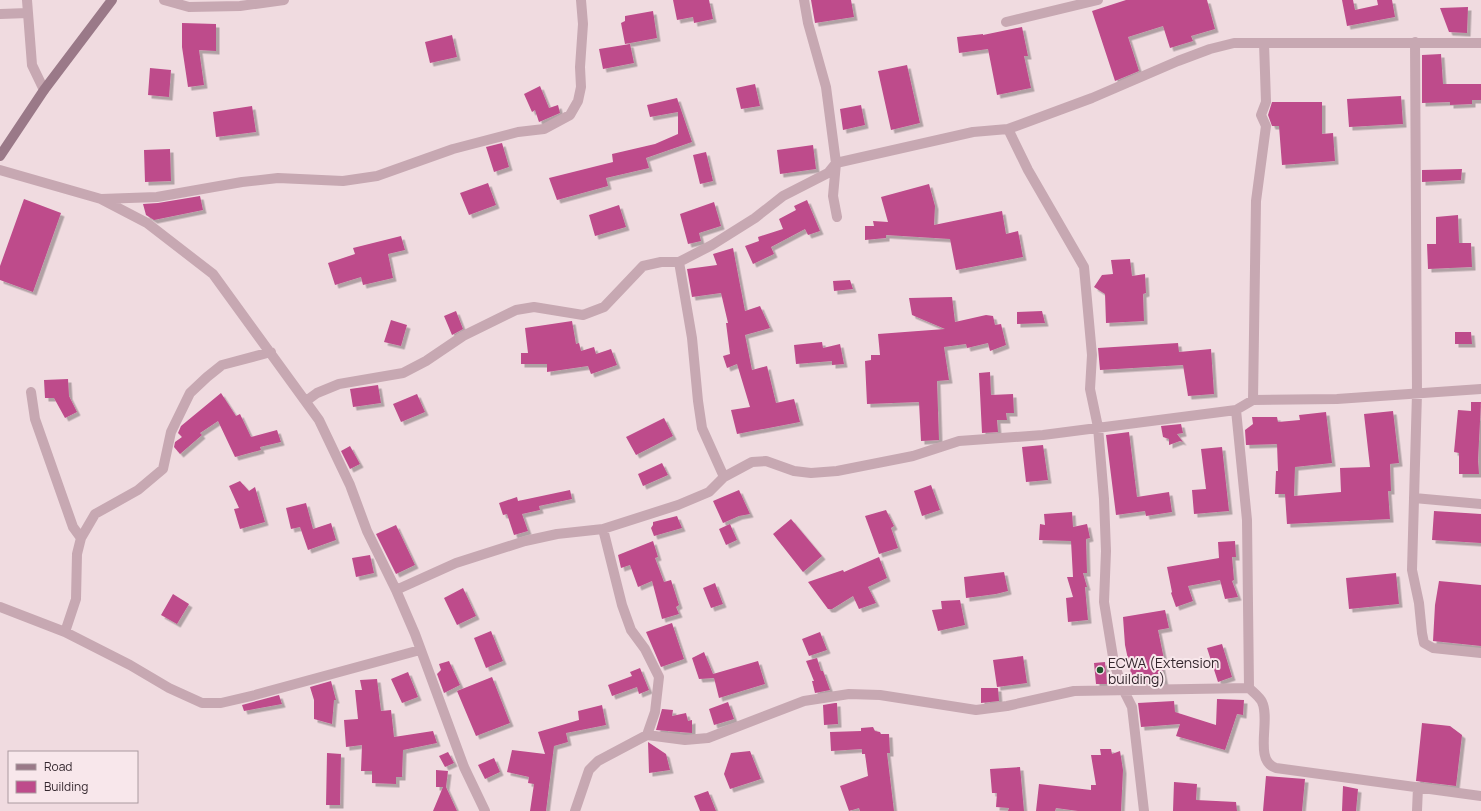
<svg xmlns="http://www.w3.org/2000/svg" width="1481" height="811" viewBox="0 0 1481 811" font-family="Manrope,sans-serif">
<style>
.building{fill:#be4b8b;filter:url(#shadow)}
.lines{fill:none;stroke-linecap:round;stroke-linejoin:round}
.street{stroke:#c7a8b2;stroke-width:10}
.secondary{stroke:#9a7988;stroke-width:10}
.poi-dot{fill:#20532d;stroke:#f8e7eb;stroke-width:1.5}
.labels{text-anchor:middle;dominant-baseline:central;stroke-width:4;stroke-linejoin:round;paint-order:stroke}
.poi-label{font-size:14px;fill:#34272e;stroke:#f8e7eb;text-anchor:start}
</style>
<defs>
<filter id="shadow"><feDropShadow dx="3.5" dy="3.5" stdDeviation="0" flood-color="#0004"/></filter>
</defs>
<rect width="100%" height="100%" fill="#f0dbe0"/>
<path class="building" d="M673,0H709L713,19L694,23L693,17L677,20Z
M811,0H851L854,17L815,23Z
M1126,0H1207L1215,29L1191,36L1193,41L1170,48L1163,26L1128,37L1139,71L1115,81L1092,11Z
M1342,0H1353L1355,10L1378,5L1377,0H1392L1395,17L1347,26Z
M1468,7L1467,33L1449,32L1440,8Z
M653,11L657,38L625,44L621,23L625,21V16Z
M182,23L216,24V51L199,50L204,85L188,87L182,47Z
M1022,27L1028,56H1024L1031,88L997,95L988,49L959,53L957,37L983,34V35Z
M452,35L457,57L430,63L425,42Z
M630,44L634,63L603,69L599,49Z
M1441,54L1443,84H1481V100H1472V104L1450,105V102L1422,103V55Z
M907,65L920,123L891,130L878,71Z
M150,68L171,70L169,97L148,95Z
M755,84L760,106L741,109L736,88Z
M540,86L549,108L558,105L560,113L539,122L535,110L532,112L524,94Z
M1401,96L1403,124L1349,127L1347,99Z
M677,98L692,142L646,158L649,168L606,178L608,186L557,200L549,178L613,162L612,154L655,144L678,134V112L650,117L647,105Z
M1272,102H1322V134L1333,133L1335,161L1282,165L1279,126H1272L1268,115Z
M861,105L865,125L843,130L840,109Z
M252,106L256,132L216,137L213,112Z
M502,143L509,167L494,172L486,147Z
M813,145L816,169L780,174L777,150Z
M170,149L171,181L145,182L144,150Z
M706,152L713,181L700,184L693,155Z
M1462,169L1461,180L1422,182V170Z
M488,183L496,205L469,215L460,193Z
M929,184L935,206L934,225L1002,211L1006,234L1018,231L1023,257L956,270L950,239L886,235V238L865,240V226H874L873,221L888,222L881,197Z
M200,196L203,210L154,220L146,215L143,204L158,203Z
M24,199L61,213L33,292L0,280V266Z
M807,200L820,231L808,235L805,229L771,247L774,254L753,264L745,246L759,241L758,237L783,229L779,219L796,210L794,206Z
M714,202L721,226L699,233L701,241L688,244L680,214Z
M619,205L626,227L595,236L589,215Z
M1458,215L1459,243H1471L1472,267L1428,269L1427,244H1436V217Z
M401,236L405,250L388,254L393,278L363,285L361,277L335,285L328,263L355,254L353,248Z
M733,248L745,311L760,306L770,328L745,335L752,370L767,366L776,403L794,399L800,422L737,434L731,410L750,407L737,364L727,368L723,356L730,354L726,323H728L721,293L692,297L687,269L717,265L713,254Z
M1130,259L1132,276L1145,274L1146,293L1143,294L1144,321L1106,323L1105,294L1094,287L1102,275L1113,274L1111,260Z
M850,280L853,289L834,291L833,281Z
M952,297L955,322L986,315L993,316L995,325L1001,324L1006,345L990,351L988,343L967,348L966,344L944,347L949,380L937,381L939,440L921,441L919,402L867,404L865,361L871,360V355H880L878,334L945,329L912,315L909,298Z
M456,311L463,329L452,335L444,316Z
M1042,311L1045,323L1017,324V312Z
M391,320L407,325L401,346L384,342Z
M572,321L576,344L579,343L581,351L594,347L596,354L611,349L617,365L591,374L588,366L547,372V364H521V353H528L525,328Z
M1455,332H1471L1472,344H1455Z
M822,342L823,348L840,344L844,364L832,365V361L796,364L794,345Z
M1178,343L1179,352L1211,349L1214,394L1188,396L1183,365L1100,370L1098,348Z
M990,372L991,395L1013,394L1014,413H1006L1007,420H997L998,432L982,433L979,373Z
M68,379L69,396L77,412L65,418L54,398H45L44,380Z
M378,385L381,403L353,407L350,389Z
M221,393L236,416L240,414L251,437L277,430L281,442L260,447L261,450L235,457L218,421L200,433L202,435L180,454L174,447L175,442L182,437L178,433L181,426Z
M417,394L425,412L401,422L393,404Z
M1471,402H1481L1478,460L1479,474H1459V453L1454,452L1458,410L1471,411Z
M1393,411L1399,463L1390,464L1391,491H1388L1390,519L1287,524L1285,494H1275L1276,471H1278L1277,444L1246,445L1245,430L1253,424L1252,417H1277L1278,422L1300,420L1299,415L1326,412L1332,463L1295,467L1294,496L1341,492L1340,468L1370,467L1364,414Z
M664,418L673,436L636,455L626,437Z
M1181,424L1183,433L1177,434L1183,442L1180,441L1169,445V439L1163,437L1161,426Z
M1129,432L1137,497L1169,492L1172,512L1146,516L1145,511L1116,515L1106,435Z
M1043,445L1048,480L1026,482L1022,447Z
M350,446L360,464L350,469L341,451Z
M1222,447L1229,511L1194,514L1192,490L1206,489L1201,449Z
M662,463L668,475L643,486L638,474Z
M240,481L249,491L255,487L265,522L240,529L234,509L239,508L229,486Z
M931,485L940,510L922,516L914,491Z
M570,490L572,499L539,506L540,510L522,514L528,531L514,535L507,514L503,515L499,503L517,497L518,501Z
M739,490L750,514L739,516L723,523L713,501Z
M306,503L313,529L331,523L336,540L308,550L300,527L291,529L286,508Z
M886,510L894,526L891,528L898,548L879,554L865,516Z
M1434,511L1481,514V543L1432,540Z
M1072,512L1073,527L1087,524L1090,538L1086,539L1087,573H1083L1087,587H1085L1088,620L1068,622L1066,598L1073,597L1067,577H1073L1071,541L1039,540L1040,524L1045,525L1044,514Z
M677,516L682,528L654,536L651,528L653,525V522Z
M791,519L822,556L803,572L773,534Z
M730,524L737,540L726,545L719,529Z
M396,525L415,565L396,574L376,534Z
M653,541L658,557L655,558L664,582L671,580L679,605L676,607L679,614L662,619L652,581L638,587L630,565L621,568L618,555Z
M1235,541L1236,557H1232L1234,580L1232,581L1238,597L1225,599L1220,580L1188,586L1193,601L1176,607L1171,593L1172,592L1167,567L1219,558L1218,542Z
M370,555L374,573L356,577L352,558Z
M879,557L887,578L868,587L876,603L859,609L853,596L832,609H828L808,582L843,570L844,572Z
M1004,572L1008,591L996,594L966,598L964,577Z
M1396,573L1399,604L1349,609L1346,578Z
M1439,581L1481,585V646L1433,641L1435,605Z
M715,583L723,604L711,608L703,588Z
M463,588L476,616L457,625L444,598Z
M173,594L189,604L177,624L161,615Z
M960,600L965,625L938,631L932,610L942,609L941,601Z
M1165,610L1169,628L1158,630L1165,664H1161L1165,683H1133L1125,645L1123,617Z
M672,623L684,659L661,667L646,632Z
M491,631L503,661L486,668L474,638Z
M820,632L827,650L809,656L802,639Z
M1222,644L1232,677L1218,682L1207,648Z
M704,652L713,674L758,661L765,684L719,698L714,678L699,679L692,658Z
M1023,656L1027,683L997,687L993,660Z
M817,658L821,671H823L830,690L815,693L812,681H814L806,661Z
M449,661L460,685L444,693L437,674L441,670L439,664Z
M1105,662L1107,684H1096L1094,663Z
M640,668L649,690L639,694L637,687L612,696L608,685L632,676L630,672Z
M408,672L418,697L402,703L391,679Z
M492,677L510,723L476,736L457,691Z
M377,679L381,711L391,710L394,737L433,731L437,743L403,750L402,777H396V784L372,783V771H361L362,745L346,747L344,720L358,719L355,690H362L360,680Z
M331,681L336,700H334L332,724L314,719V700L310,687Z
M981,688H998L999,701L981,703Z
M279,695L282,704L244,711L242,705Z
M1217,699L1244,700L1243,715L1237,714L1225,750L1176,736L1180,724L1141,727L1138,703L1174,701L1175,712L1216,725Z
M728,702L734,719L714,725L709,709Z
M835,703H837L838,724L824,725L823,705Z
M602,705L606,725L566,733L568,742L554,746L546,811H530L534,784L528,783L529,777L507,772L512,750L545,754L538,732L579,720L578,711Z
M662,709L673,710L672,716L686,713L688,721L692,720V733L656,730Z
M1422,723L1450,726L1462,735L1456,786L1416,781Z
M873,727L875,731L880,732L881,734H889L890,753H887L894,811H860L859,808L849,811L840,786L868,776L865,754H862V749L831,751L830,732L861,731V728Z
M648,742L666,754L670,770L649,773Z
M1100,749H1111L1112,754L1120,751L1123,770L1121,811H1078L1056,808L1055,811H1036L1039,784L1091,790V785H1096L1091,755H1101Z
M750,751L761,779L730,789L724,774L731,753Z
M448,752L454,763L445,767L439,756Z
M327,753L341,754L340,805H326Z
M494,758L500,772L485,779L478,765Z
M1020,767L1024,811H1008L1009,808L996,807L997,793H992L990,769Z
M436,770L448,771L446,787L457,811H433L443,787H436Z
M1266,776L1305,779L1302,811H1263Z
M1174,782L1197,784L1196,800L1236,802L1237,811H1173Z
M1343,786L1358,789L1356,811H1342Z
M708,791L716,811H700L694,796Z"/>
<g class="lines">
<path class="street" d="M27,0L32,65L44,90
M164,0L189,7L240,6L284,0
M804,0L808,23L826,87L836,163L833,196L837,217
M0,14L28,13
M1006,22L1098,0
M1415,42L1417,393L1412,570L1419,603L1422,633L1424,643L1433,648L1481,653
M1008,129L1028,170L1084,267L1092,355L1090,389L1098,427L1104,499L1106,551L1104,602L1114,663L1123,689L1132,707L1144,811
M0,170L101,199L157,197L242,182L278,178L343,181L377,176L453,149L518,132L544,129L570,115L578,101L581,87L580,67L583,24L581,0
M101,199L147,223L213,274L319,420L350,485L367,531L396,590L415,634L464,767L485,811
M679,262L692,338L698,401L702,428L724,477
M31,392L35,419L73,527L81,538
M1253,400L1256,201L1266,126L1261,115L1266,102L1264,43
M306,401L317,393L339,384L403,373L426,361L463,336L516,310L534,307L583,315L604,307L643,266L661,262H679L712,245L755,218L783,196L828,173L836,163L973,132L1008,129L1092,98L1178,61L1210,49L1234,43H1481
M1236,410L1247,520L1249,688C1253,692 1260,697 1262,702C1271,720 1253,761 1276,768L1481,796
M1414,498L1481,504
M603,529L622,605L631,630L645,649L659,677L655,712L647,735
M396,590L456,563L525,541L557,534L603,529L678,505L709,492L724,477L752,462L766,461L794,471L811,473L837,471L913,456L959,441L1043,435L1236,410L1253,400L1337,399L1481,389
M0,607L65,632L130,665L169,688L202,703H221L255,695L420,650
M65,632L76,599L77,554L81,538L95,514L138,490L163,469L171,432L190,393L207,377L222,365L271,352
M575,811L589,770L598,761L647,735L685,740L708,738L804,701L849,694L880,695L976,710L1007,706L1074,691L1249,688
M1417,811L1418,787"/>
<path class="secondary" d="M0,156L44,90L112,0"/>
</g>
<circle class="poi-dot" cx="1100" cy="670" r="4"/>
<g class="labels">
<g class="poi-label">
<text x="1108" y="662">ECWA (Extension<tspan x="1108" dy="16">building)</tspan></text>
</g>
</g>
<rect x="8" y="751" width="130" height="52" fill="#f8e7eb" stroke="#aa9a9f"/>
<rect x="16" y="764" width="20" height="6" fill="#9a7988" stroke="#aa9a9f"/>
<text x="44" y="771" font-size="12" fill="#34272e">Road</text>
<rect x="16" y="781" width="20" height="12" fill="#be4b8b" stroke="#aa9a9f"/>
<text x="44" y="791" font-size="12" fill="#34272e">Building</text>
</svg>
